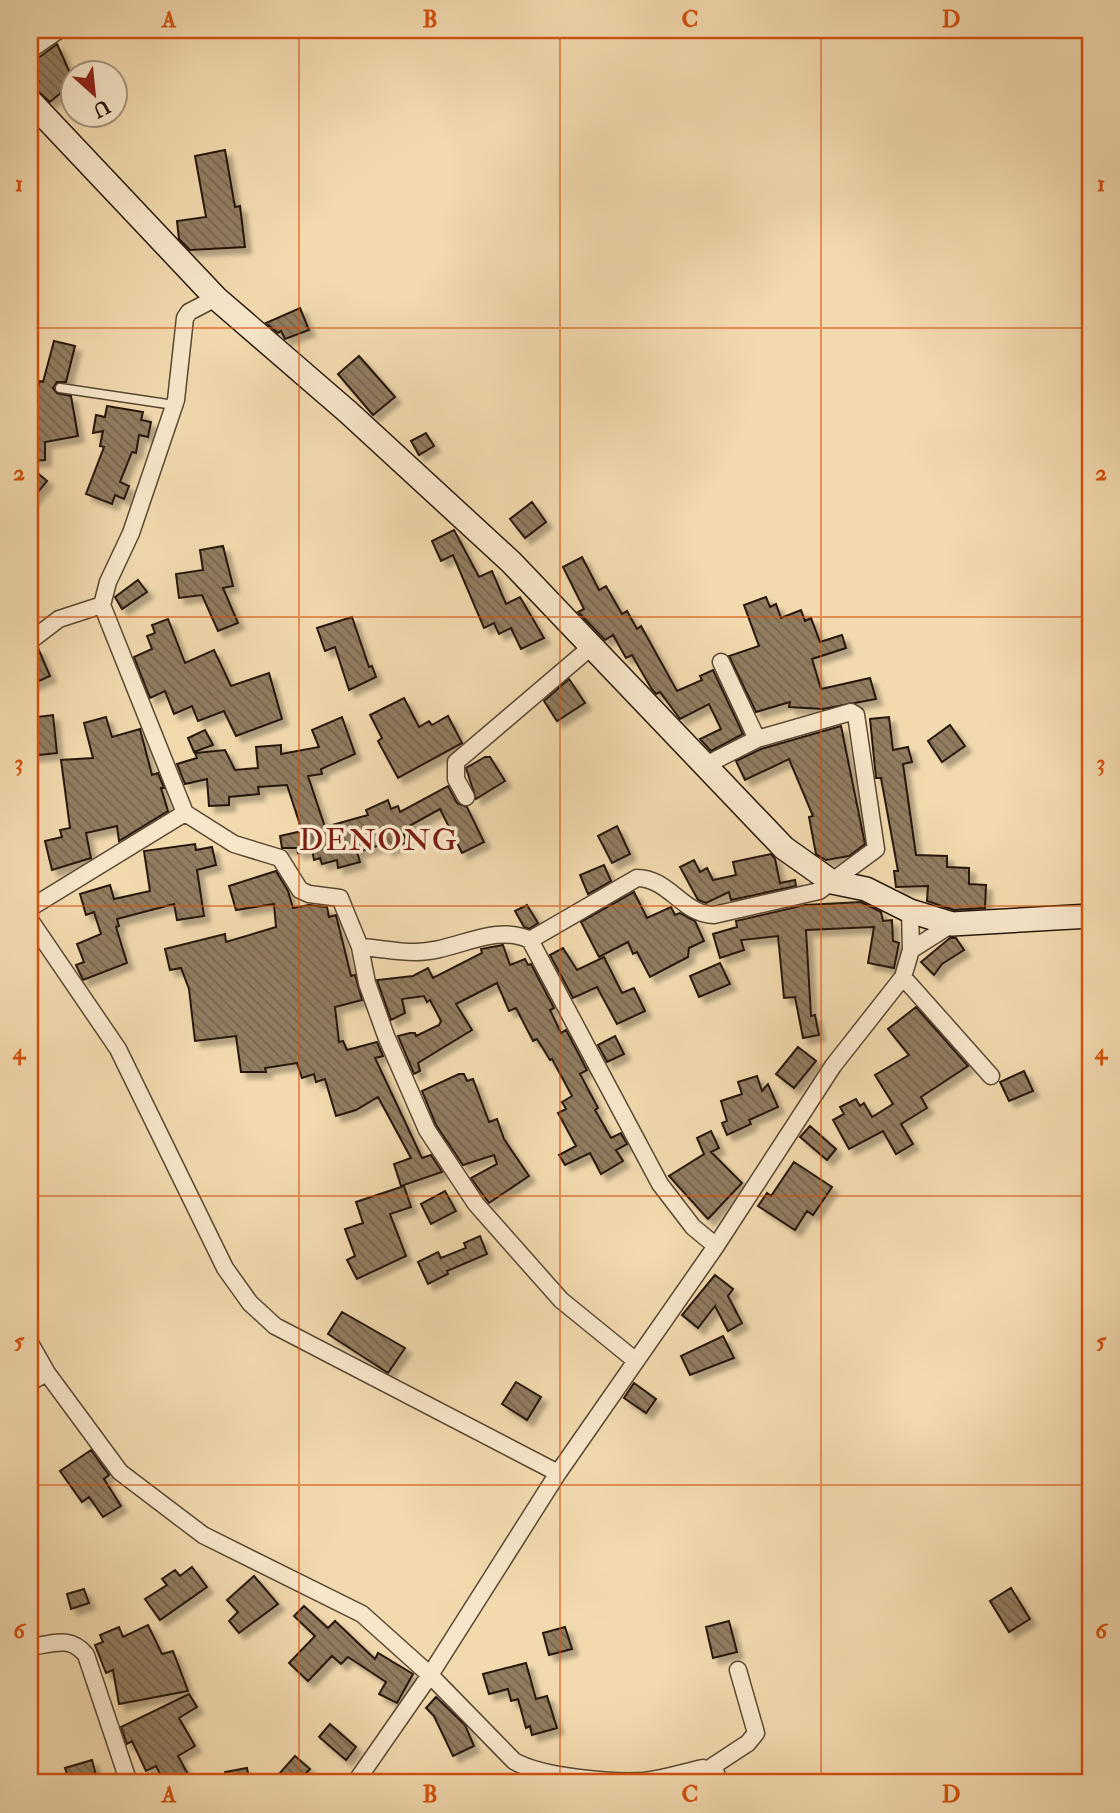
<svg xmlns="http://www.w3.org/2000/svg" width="1120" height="1813" viewBox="0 0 1120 1813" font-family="'IM FELL Double Pica',serif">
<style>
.building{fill:url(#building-back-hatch);stroke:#28180b;stroke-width:2;filter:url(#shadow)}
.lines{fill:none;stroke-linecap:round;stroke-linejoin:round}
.lane-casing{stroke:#5a4834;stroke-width:11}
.street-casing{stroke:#5a4834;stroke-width:19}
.secondary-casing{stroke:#28180b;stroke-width:26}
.lane{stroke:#f7e6ca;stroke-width:8}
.street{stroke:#f7e6ca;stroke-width:16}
.secondary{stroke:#f7e6ca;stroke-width:23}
.grid{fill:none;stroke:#d5520c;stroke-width:2;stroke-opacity:0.55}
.labels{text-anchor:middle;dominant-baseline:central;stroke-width:7;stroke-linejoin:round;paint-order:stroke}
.quarter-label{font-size:30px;letter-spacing:2px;fill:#7a1f14;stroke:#f7e6ca}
.neatline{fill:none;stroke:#d5520c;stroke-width:2.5}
.grid-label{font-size:23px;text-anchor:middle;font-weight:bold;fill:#d5520c}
</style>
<defs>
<pattern id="building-back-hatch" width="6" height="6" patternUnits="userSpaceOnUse" patternTransform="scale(1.75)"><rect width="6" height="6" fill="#917c60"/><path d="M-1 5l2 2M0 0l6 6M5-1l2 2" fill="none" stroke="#76654d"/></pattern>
<filter id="shadow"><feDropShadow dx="6" dy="6" stdDeviation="2" flood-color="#0004"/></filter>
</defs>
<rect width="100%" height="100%" fill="#f2d9ae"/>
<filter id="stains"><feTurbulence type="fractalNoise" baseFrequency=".00286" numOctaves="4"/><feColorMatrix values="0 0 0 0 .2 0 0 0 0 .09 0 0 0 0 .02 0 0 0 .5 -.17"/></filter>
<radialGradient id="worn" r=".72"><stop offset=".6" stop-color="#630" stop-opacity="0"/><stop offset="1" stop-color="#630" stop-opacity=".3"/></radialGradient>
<path class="building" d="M57,44L74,82L50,102L32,86L39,81L30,71V64Z
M225,150L235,207L240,206L245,247L190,250L179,239L177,221L206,217L195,156Z
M300,308L309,330L285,339L281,331L278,333L266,323Z
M54,341L75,346L66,382H57L53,388L57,393L71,396L78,436L45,442V460L30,461V402L33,401L40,381L43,382Z
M359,356L395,397L373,415L338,374Z
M107,406L143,412L141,420L151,422L148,437L139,435L136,453L132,452L120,482L129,486L124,499L115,495L112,504L86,494L104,447L100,446L103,431L93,433L96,415L105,417Z
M426,433L434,446L419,455L411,441Z
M30,467L47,481L30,502Z
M532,502L546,522L525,538L510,519Z
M454,530L479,577L492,571L506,604L520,597L544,638L521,649L511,628L499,634L494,623L484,628L453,555L441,561L432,541Z
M223,546L233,586L223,588L238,623L218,631L202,595L179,598L176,574L203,570L200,550Z
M582,557L599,590L606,586L622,614L627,611L637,629L641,626L677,691L702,680L700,676L713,670L743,734L711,751L700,739L721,729L709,704L680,719L660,692L656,694L651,688L632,655L626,658L613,635L605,640L578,612L584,609L563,567Z
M138,580L147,592L122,609L115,597Z
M766,597L770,607L776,604L781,618L801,610L805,621L811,618L820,642L842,635L846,648L812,659L821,689L870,678L876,699L823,709L789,707L790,702L756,712L729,656L759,646L744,605Z
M352,617L369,667L372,666L376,677L349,690L335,647L325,651L317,628Z
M168,619L185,663L214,650L231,686L269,673L282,719L236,736L224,711L198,721L192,706L174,714L165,691L150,698L134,657L152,649L147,636L155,633L152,625Z
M38,648L50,676L30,685V651Z
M569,679L585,703L557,721L544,701Z
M404,698L419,727L429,721L432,725L448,716L462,743L398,778L378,741L382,738L370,715Z
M53,715L57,753L30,756V718Z
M106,717L112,737L140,729L152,775L158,773L164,788H161L168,811L119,841L117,826L86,833L91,858L52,870L45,841L62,837L60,830L70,828L61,760L93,758L84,723Z
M342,717L355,754L321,769L322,774L308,776L325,827L368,815L366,810L388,800L391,809L398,806L400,812L448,786L457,803L467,807L484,842L462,853L440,809L402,830L407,842L387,850L384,844L357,852L360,862L338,868L337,860L322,864L320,858L314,860L312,849L298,853L297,848H282L280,836L302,831L287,785L258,787L259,794L229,797V805L209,806L207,779L185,784L177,764L197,758L195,753L225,750L235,770L258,768L256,747L281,745V754L319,747L312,730Z
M889,717L893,750L908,747L912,762L903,764L916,855L947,856V867L969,868V884L986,885L985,908L954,910L927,901L928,886L896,887L894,871H898L881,778H876L870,719Z
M950,725L965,746L942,762L928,741Z
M841,726L865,844L849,856L826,860L816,854L809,817L813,816L789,759L745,780L736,761L761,749Z
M205,730L213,745L194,752L188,738Z
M485,757H490L505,781L476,799L466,768Z
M617,826L630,854L612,863L598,836Z
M195,844L196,850L212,847L216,865L197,870L204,916L177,920L174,904L117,919L119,926L116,927L127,963L83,980L76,965L84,962L77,944L101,934L94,912L86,915L80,894L110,885L114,899L150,891L144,851Z
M771,854L775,859L780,883L795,880L796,886L731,900L729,892L706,903L698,900L680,867L694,860L700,872L707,868L713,880L736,875L733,862Z
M604,865L611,881L588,894L580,875Z
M276,871L288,891L293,908L309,905L327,907L329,917L336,915L351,976L355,975L362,1000L335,1007L339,1042L343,1041L347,1050L377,1042L383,1056L375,1058L422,1158L431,1155L442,1172L401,1186L394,1164L411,1158L378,1097L356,1110L336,1116L325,1079L316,1082L314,1074L302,1078L297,1063L265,1068L266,1072H241L236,1036L195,1041L189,989L181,968L170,970L165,949L225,934L226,942L276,927L274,904L236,910L229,886Z
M634,892L647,918L671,907L675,915L680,913L695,921L704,941L689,948L688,957L650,977L637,952L633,954L628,942L599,957L581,922Z
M861,902L881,912L883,921L892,920L893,941L899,943L894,968L868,963L874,927L806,930L811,1016L815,1015L819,1035L803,1038L795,997L784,998L778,936L741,940L744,950L720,958L713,934L737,927L736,921L805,905Z
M527,905L538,923L529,929L524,927L515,911Z
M950,938H956L964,950L942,964L934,975L921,962Z
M503,945L510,965L525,959L528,965L531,964L554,1008L550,1010L561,1033L566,1030L587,1070L580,1074L598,1108L595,1110L611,1138L621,1133L627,1144L616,1150L623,1161L601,1174L590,1153L565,1165L559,1155L576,1146L558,1113L566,1109L562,1102L572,1096L552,1059L550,1060L537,1039L533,1041L516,1008L509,1011L497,983L456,1004L472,1030L418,1063L420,1071L414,1074L398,1036L410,1033H415L416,1036L439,1025L441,1021L430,1000L427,1002L424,996L402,999L405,1013L391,1020L377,980L413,976L428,968L433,978L482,953L481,949Z
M563,948L577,970L604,957L622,993L634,988L645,1011L617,1024L597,987L573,998L550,955Z
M720,963L730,984L699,997L690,976Z
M916,1007L968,1066L921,1097L927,1108L901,1124L913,1144L896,1154L883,1131L849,1149L833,1120L844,1114L840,1107L856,1099L860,1106L864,1103L872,1117L893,1104L875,1075L909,1055L888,1029Z
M615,1036L624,1054L607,1062L598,1045Z
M798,1047L816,1061L794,1088L776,1074Z
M1024,1071L1033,1091L1009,1101L1000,1082Z
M459,1074H464L467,1081L473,1079L489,1122L497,1119L504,1139L529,1176L489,1203L471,1178L497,1164L494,1155L463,1165L436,1125L422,1091Z
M757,1076L762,1091L768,1084L778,1107L749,1120L751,1124L727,1135L722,1123L727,1121L721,1101L742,1094L738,1082Z
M810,1126L836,1149L827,1160L800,1137Z
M711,1131L719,1148L711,1152L742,1183L708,1219L669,1176L704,1154L697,1138Z
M794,1162L832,1187L813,1215L807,1211L795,1230L758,1206L767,1193L771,1196Z
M404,1186L411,1207L390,1214L406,1256L357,1279L347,1260L355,1256L345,1229L363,1223L356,1202Z
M445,1191L456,1211L431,1224L421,1204Z
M480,1236L487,1254L447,1271L448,1274L428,1284L418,1262L438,1252L441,1258L466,1248L464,1243Z
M715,1275L733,1289L728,1296L742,1323L728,1331L715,1306L698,1328L682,1315Z
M342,1312L405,1348L388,1373L328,1334Z
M723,1336L734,1358L690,1375L681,1356Z
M516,1382L541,1397L527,1420L502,1404Z
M634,1383L656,1399L646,1413L624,1398Z
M91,1450L109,1475L104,1479L121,1506L103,1517L89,1497L82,1502L60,1471Z
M192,1567L207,1587L160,1620L145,1599L167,1585L162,1579L175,1570L180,1576Z
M254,1576L278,1604L239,1633L229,1621L238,1612L227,1600Z
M1011,1588L1030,1619L1009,1632L990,1601Z
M84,1589L89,1603L71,1609L67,1594Z
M304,1606L328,1628L335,1621L375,1659L378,1653L413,1674L397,1703L379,1694L386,1682L348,1657L341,1664L332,1656L308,1681L289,1663L315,1636L294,1616Z
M729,1621L737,1652L713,1658L706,1627Z
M148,1625L162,1654L173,1651L188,1691L119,1704L113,1670L106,1673L95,1645L103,1642L100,1635L119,1627L123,1637Z
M565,1627L572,1649L549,1655L543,1633Z
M526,1663L536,1699L547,1696L557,1728L532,1735L530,1726L526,1728L518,1699L511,1701L508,1689L489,1694L483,1674Z
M189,1694L197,1707L179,1718L195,1746L178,1756L189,1776L176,1783H165L156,1766L146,1771L132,1741L127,1744L121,1727Z
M436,1697L465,1725L474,1746L453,1756L434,1716L426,1708Z
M330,1724L356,1747L346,1760L319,1737Z
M295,1756L310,1769L304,1775L313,1783H271Z
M92,1760L98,1783H70L65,1768Z
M247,1768L250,1783H227L225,1772Z"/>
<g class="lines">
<defs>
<path id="lane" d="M60,388L174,405"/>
<path id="street" d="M30,50L59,30
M30,641L59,619L102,605
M721,662L757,739
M466,797L456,779V762L591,647
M185,813L102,605L108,582L131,533L176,400L185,318L189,312L216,298
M30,908L185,813L234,844L280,858L300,890L309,894L340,898L360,947L367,983L386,1036L427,1130L476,1204L561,1300L636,1361
M910,911L911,950
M30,920L118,1049L225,1268L250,1303L275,1326L558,1473
M530,940L637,878C669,878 683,915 714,915L819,891L876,849L856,715L851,712L757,739L704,766
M360,947C378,948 396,952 414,952C454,953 493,922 530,940L660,1184L693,1227L716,1246
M903,977L991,1076
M30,1343L47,1373L120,1472L203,1535L362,1614L430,1675L514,1761C541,1777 612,1783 644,1781C664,1779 684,1772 703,1768L712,1770L713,1766L720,1783
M30,1382L47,1373
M30,1647C53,1644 70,1635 86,1655L129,1783
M713,1766L748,1743L756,1733L738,1670
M355,1783L430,1675L558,1473L716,1246L833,1066L903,977L911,950L952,924"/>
<path id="secondary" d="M30,101L216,298L348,412L511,562L784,848L832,882L866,889L910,911L952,924L1090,916"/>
</defs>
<use href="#lane" class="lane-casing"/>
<use href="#street" class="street-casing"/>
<use href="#secondary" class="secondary-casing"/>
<use href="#lane" class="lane"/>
<use href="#street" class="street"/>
<use href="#secondary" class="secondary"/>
</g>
<path class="grid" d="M299,30V1783M560,30V1783M821,30V1783M30,328H1090M30,617H1090M30,906H1090M30,1196H1090M30,1485H1090"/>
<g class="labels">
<g class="quarter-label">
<text x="379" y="840">DENONG</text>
</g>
</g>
<rect width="1120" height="1813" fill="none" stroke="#f2d9ae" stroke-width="77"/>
<g transform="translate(94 94) rotate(153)"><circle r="33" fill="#f7e6ca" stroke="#a4947e" stroke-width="2"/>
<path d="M0-5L12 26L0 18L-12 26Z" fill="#8f2418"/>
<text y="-10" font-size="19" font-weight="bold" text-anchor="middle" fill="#28180b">U</text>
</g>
<rect x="38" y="38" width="1044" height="1736" class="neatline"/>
<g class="grid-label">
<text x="169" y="27">A</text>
<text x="430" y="27">B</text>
<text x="690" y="27">C</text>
<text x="951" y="27">D</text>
<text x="19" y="191">1</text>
<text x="1101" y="191">1</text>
<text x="19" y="480">2</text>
<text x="1101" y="480">2</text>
<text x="19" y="770">3</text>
<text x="1101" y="770">3</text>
<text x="19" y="1059">4</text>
<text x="1101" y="1059">4</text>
<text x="19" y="1348">5</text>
<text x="1101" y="1348">5</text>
<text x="19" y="1638">6</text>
<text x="1101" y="1638">6</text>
<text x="169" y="1802">A</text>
<text x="430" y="1802">B</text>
<text x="690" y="1802">C</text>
<text x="951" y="1802">D</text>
</g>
<rect width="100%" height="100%" filter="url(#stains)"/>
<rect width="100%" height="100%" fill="url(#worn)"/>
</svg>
